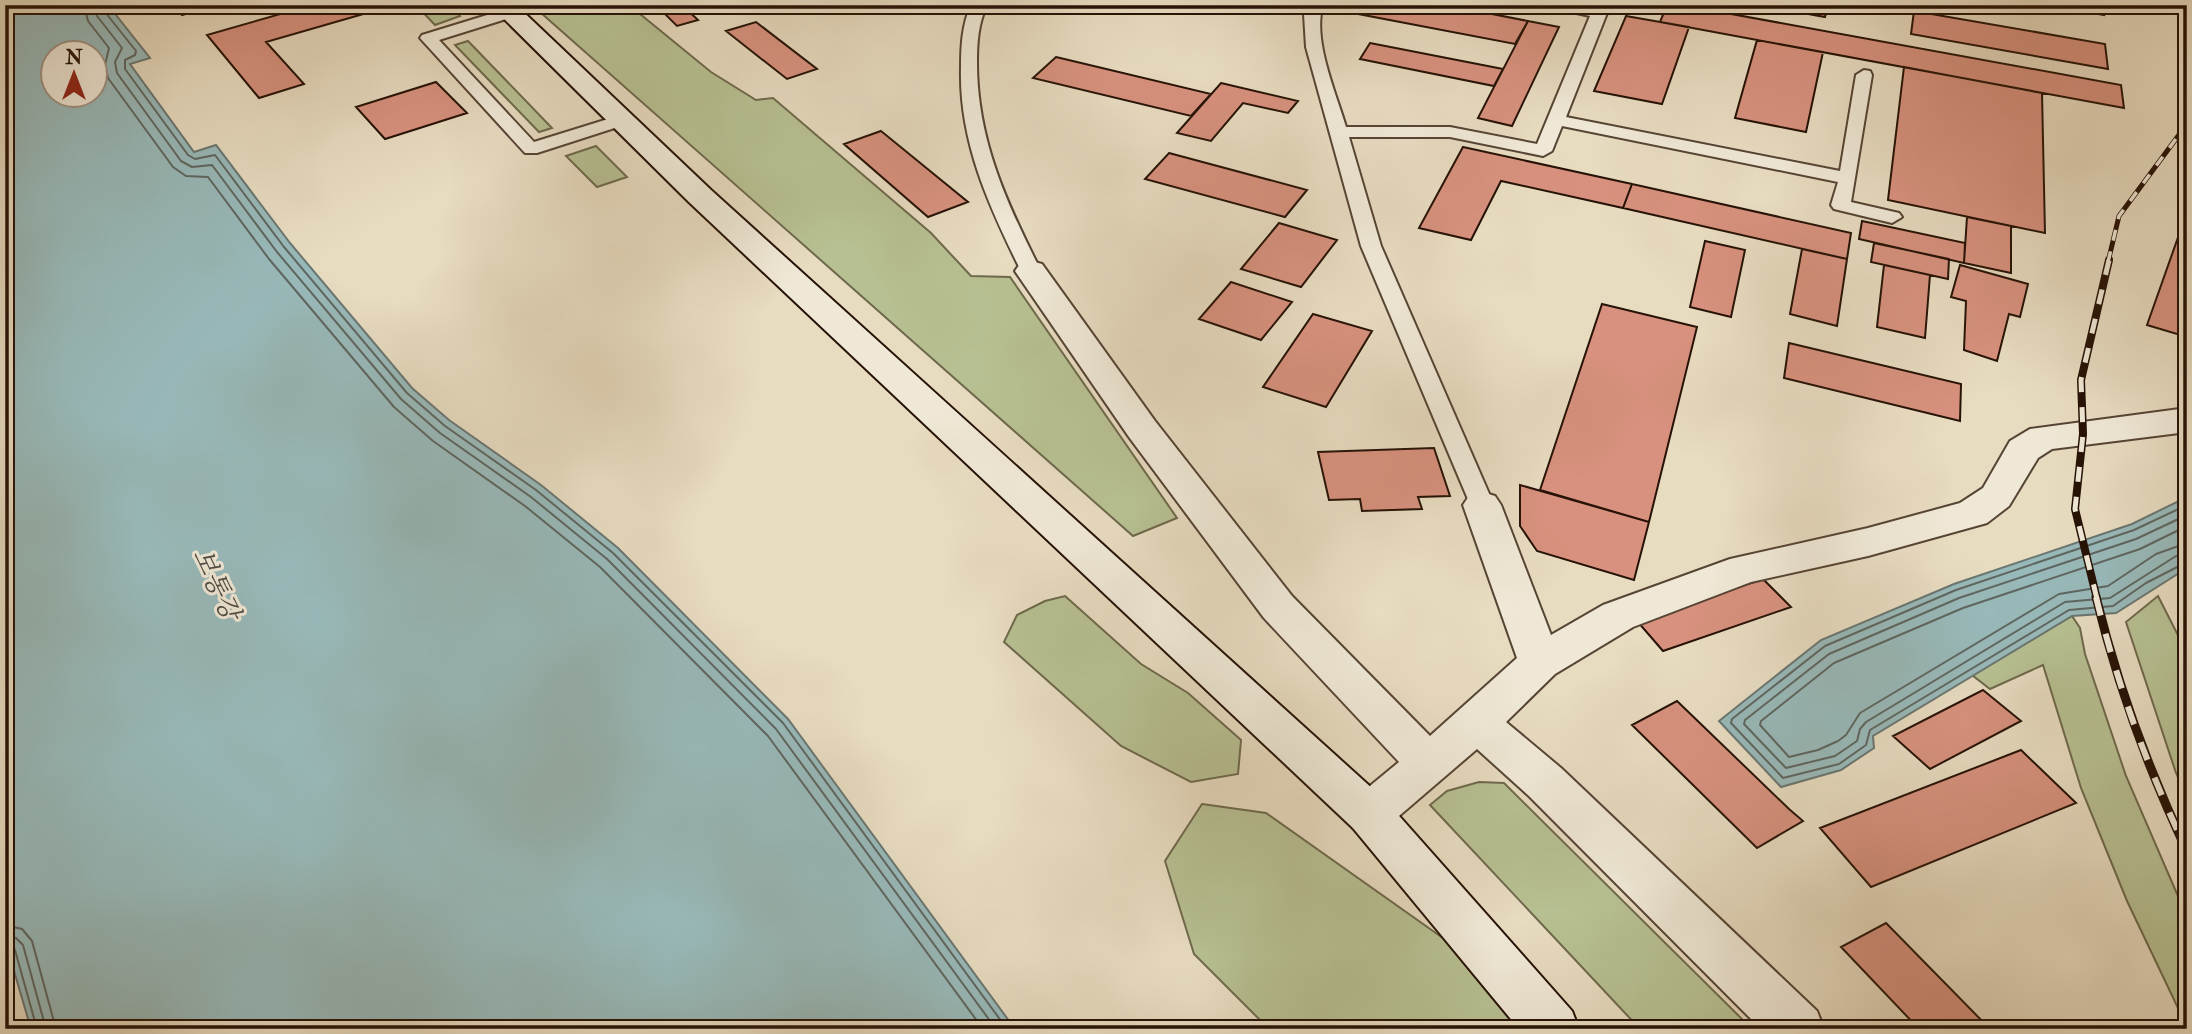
<svg xmlns="http://www.w3.org/2000/svg" width="2192" height="1034" viewBox="0 0 2192 1034" font-family="'IM FELL Double Pica','Noto Serif KR',serif">
<style>
.green{fill:#b7c092;stroke:#6e694c;stroke-width:2}
.water{fill:#98b9b9;stroke:#6a7671;stroke-width:2;fill-rule:evenodd}
.lines{fill:none;stroke-linecap:round;stroke-linejoin:round}
.shore{stroke:#5f6660;stroke-width:2}
.building{fill:#d7917e;stroke:#261206;stroke-width:2}
.lane-casing{stroke:#564434;stroke-width:4}
.street-casing{stroke:#564434;stroke-width:4}
.secondary-casing{stroke:#261206;stroke-width:4}
.lane{fill:#efe8d6;fill-rule:evenodd}
.street{fill:#efe8d6;fill-rule:evenodd}
.secondary{fill:#efe8d6;fill-rule:evenodd}
.rail-far2-casing{stroke:#261206;stroke-width:5}
.rail-far1-casing{stroke:#261206;stroke-width:8}
.rail-casing{stroke:#261206;stroke-width:9}
.rail-far2{stroke:#efe8d6;stroke-width:3.5;stroke-dasharray:11;stroke-linecap:butt}
.rail-far1{stroke:#efe8d6;stroke-width:5;stroke-dasharray:15;stroke-linecap:butt}
.rail{stroke:#efe8d6;stroke-width:6;stroke-dasharray:19;stroke-linecap:butt}
.labels{text-anchor:middle;dominant-baseline:central;stroke-width:6;stroke-linejoin:round;paint-order:stroke}
.water-label{font-size:26px;font-style:italic;fill:#4e4c45;stroke:#efe8d6}
</style>
<rect width="100%" height="100%" fill="#e7dbc0"/>
<filter id="stains"><feTurbulence type="fractalNoise" baseFrequency=".00286" numOctaves="4"/><feColorMatrix values="0 0 0 0 .2 0 0 0 0 .09 0 0 0 0 .02 0 0 0 .5 -.17"/></filter>
<radialGradient id="worn" r=".72"><stop offset=".6" stop-color="#630" stop-opacity="0"/><stop offset="1" stop-color="#630" stop-opacity=".3"/></radialGradient>
<path class="green" d="M416,5H451L460,16L435,25Z
M532,5H629L711,72L756,100L773,98L931,233L971,276L1010,277L1177,518L1133,536Z
M468,41L552,128L539,132L455,45Z
M596,146L627,177L597,187L566,156Z
M1065,596L1141,664L1188,693L1241,740L1238,774L1191,782L1121,746L1004,642L1017,615L1045,601Z
M2158,596L2187,653V797L2176,773L2126,622Z
M2072,616L2080,628L2085,654L2126,776L2187,917V1027L2127,901L2081,788L2043,665L1990,689L1972,675Z
M1479,782L1504,783L1752,1029H1640L1430,805L1447,791Z
M1202,804L1266,813L1464,953L1528,1029H1269L1194,954L1165,861Z"/>
<path class="water" d="M5,5H108L150,58L130,64L194,152L216,145L290,243L412,388L449,420L541,485L618,548L788,719L1015,1029H31L5,940ZM52,52H94V94H52Z
M2187,497V568L2116,613L2072,616L1873,736L1874,748L1841,770L1781,787L1719,721L1821,640L1954,584L2132,524Z"/>
<g class="lines">
<path class="shore" d="M84,5L88,21L109,48L105,65L108,78L173,167L186,176L208,177L269,259L394,407L433,441L525,506L600,567L768,736L983,1029
M95,5L97,16L122,48L115,62L117,73L181,161L192,167L212,165L277,252L401,399L440,433L531,497L607,559L776,729L996,1029
M103,5L105,12L136,51L135,55L125,60V69L188,155L195,159L215,155L284,247L407,393L445,426L536,490L613,553L783,723L1007,1029
M2187,505L2134,530L1956,590L1825,646L1732,719L1731,723L1783,778L1839,764L1866,745L1870,730L2069,610L2113,606L2146,583L2187,562
M2187,515L2136,539L1959,598L1829,654L1745,720L1744,724L1786,768L1835,756L1857,741L1860,729L1866,722L2065,602L2110,598L2176,556L2187,553
M2187,526L2140,549L1963,608L1834,663L1761,721L1760,725L1789,757L1818,750L1838,741L1846,735L1860,713L2059,594L2108,586L2156,554L2187,543
M5,925L22,929L32,941L56,1029
M5,935L16,938L23,945L46,1029
M5,944L12,945L15,950L37,1029"/>
</g>
<path class="building" d="M174,5H217L182,15Z
M312,5H380L384,8L266,42L304,84L259,98L207,35Z
M656,5H682L698,20L677,26Z
M1359,5H1446L1528,21L1515,44L1353,13Z
M1667,5H1682L2121,85L2124,108L1660,22Z
M1758,5H1828L1825,17Z
M2046,5H2103L2104,15Z
M1914,11L2105,44L2108,69L1911,34Z
M1626,16L1689,27L1662,104L1594,91Z
M1528,21L1559,27L1512,126L1478,118Z
M756,22L817,69L787,79L726,31Z
M1757,40L1823,52L1806,132L1735,118Z
M1370,43L1503,69L1494,86L1360,59Z
M1056,57L1211,94L1191,116L1033,78Z
M1904,67L2042,93L2045,233L1888,200Z
M436,82L467,113L385,139L356,107Z
M1221,83L1298,101L1288,113L1243,103L1211,141L1177,133Z
M881,131L968,202L928,217L844,144Z
M1463,147L1632,184L1623,208L1501,181L1471,240L1419,228Z
M1169,153L1307,190L1285,217L1145,179Z
M1632,184L1851,233L1847,259L1623,208Z
M2187,212V337L2147,325Z
M1967,217L2011,226V273L1964,263Z
M1862,221L1965,243L1964,263L1859,239Z
M1279,223L1337,240L1301,287L1241,269Z
M1705,241L1745,250L1731,317L1690,307Z
M1874,243L1949,259L1948,279L1871,262Z
M1802,249L1847,259L1837,326L1790,314Z
M1884,265L1930,275L1925,338L1877,327Z
M1960,265L2028,284L2020,317L2009,314L1997,361L1964,350L1966,301L1951,297Z
M1231,282L1292,302L1261,340L1199,319Z
M1602,304L1697,327L1649,522L1540,490Z
M1313,314L1372,331L1326,407L1263,387Z
M1789,343L1961,384L1960,421L1784,378Z
M1434,448L1450,496L1418,497L1422,509L1362,511L1360,499L1329,500L1318,452Z
M1520,485L1649,522L1634,580L1537,551L1520,526Z
M1763,579L1791,607L1663,651L1637,621Z
M1983,690L2021,721L1930,769L1893,736Z
M1677,701L1789,809L1803,821L1757,848L1632,725Z
M2021,750L2076,803L1871,887L1820,828Z
M1886,923L1990,1029H1919L1841,947Z"/>
<g class="lines">
<defs>
<path id="lane" d="M971,5H987C978,24 977,43 977,63C977,140 1007,204 1041,271L1038,275H1024L1021,271C989,206 959,142 961,68C961,46 962,25 971,5Z
M1307,5H1323C1312,39 1336,93 1346,127H1450L1537,144L1590,16L1554,8L1552,5H1584L1605,10L1607,13L1566,117L1840,171L1856,75L1864,70L1870,71L1872,75L1851,202L1899,213L1902,217L1892,223L1834,209L1831,205L1838,182L1562,126L1552,151L1543,156L1450,137H1349L1381,246L1494,505L1491,511L1482,514L1473,511L1361,246L1306,47L1304,14Z
M510,8L518,13L516,16L439,40L534,142L621,115L630,120L627,124L537,153H525L420,38L422,35Z"/>
<path id="street" d="M1031,261L1042,264L1155,421L1292,596L1430,736L1517,658L1463,505L1469,496L1482,492L1495,496L1501,505L1551,635L1603,605L1730,559L1868,528L1960,503L1983,488L2010,441L2030,429L2187,408V432L2052,449L2038,458L2009,506L1987,523L1868,556L1751,582L1633,627L1555,674L1506,722L1561,768L1817,1011L1824,1029H1761L1529,796L1477,749L1385,828L1369,834L1353,828L1346,814L1353,800L1399,762L1264,618L1129,437L1015,271L1020,264Z"/>
<path id="secondary" d="M490,5H516L711,190L1385,800L1572,1011L1579,1029H1519L1353,828L689,202Z"/>
</defs>
<use href="#lane" class="lane-casing"/>
<use href="#street" class="street-casing"/>
<use href="#secondary" class="secondary-casing"/>
<use href="#lane" class="lane"/>
<use href="#street" class="street"/>
<use href="#secondary" class="secondary"/>
<defs>
<path id="rail-far2" d="M2108,262L2119,216L2187,124"/>
<path id="rail-far1" d="M2097,599L2075,509L2083,434L2081,380L2109,260"/>
<path id="rail" d="M2096,597C2118,687 2147,767 2187,851"/>
</defs>
<use href="#rail-far2" class="rail-far2-casing"/>
<use href="#rail-far1" class="rail-far1-casing"/>
<use href="#rail" class="rail-casing"/>
<use href="#rail-far2" class="rail-far2"/>
<use href="#rail-far1" class="rail-far1"/>
<use href="#rail" class="rail"/>
</g>
<g class="labels">
<g class="water-label">
<text transform="translate(216 584) rotate(65)">보통강</text>
</g>
</g>
<rect width="2192" height="1034" fill="none" stroke="#e7dbc0" stroke-width="28"/>
<rect x="7" y="7" width="2178" height="1020" fill="none" stroke="#261206" stroke-width="3.5"/>
<rect x="14" y="14" width="2164" height="1006" fill="none" stroke="#261206" stroke-width="2"/>
<g transform="translate(74 74)"><circle r="33" fill="#efe8d6" stroke="#9f9283" stroke-width="2"/>
<path d="M0-5L12 26L0 18L-12 26Z" fill="#8f2418"/>
<text y="-10" font-size="19" font-weight="bold" text-anchor="middle" fill="#261206">N</text>
</g>
<rect width="100%" height="100%" filter="url(#stains)"/>
<rect width="100%" height="100%" fill="url(#worn)"/>
</svg>
